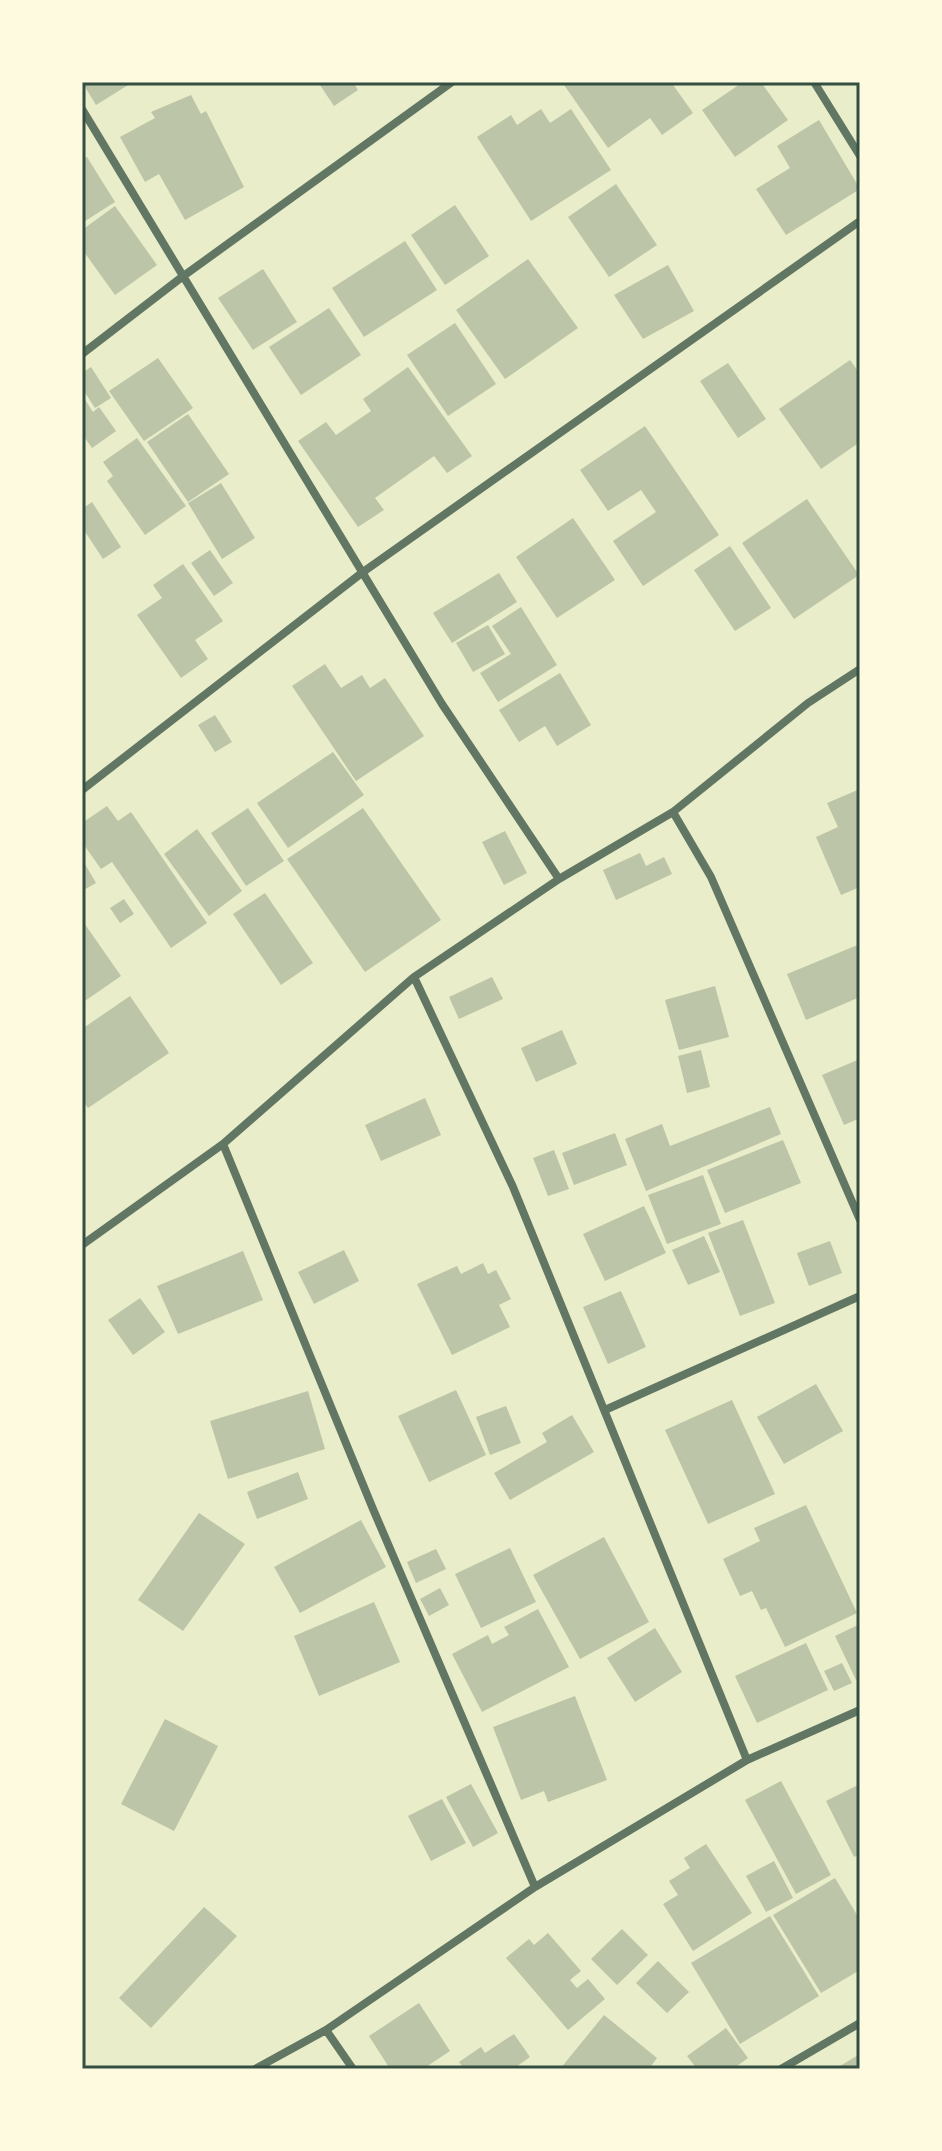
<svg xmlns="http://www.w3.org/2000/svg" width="942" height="2151" viewBox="0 0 942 2151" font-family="'Nunito Sans',sans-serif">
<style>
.building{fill:#bcc5a7}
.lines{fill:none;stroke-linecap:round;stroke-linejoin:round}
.minor{stroke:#617663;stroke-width:8}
.neatline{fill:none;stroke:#344e41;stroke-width:3}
</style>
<rect width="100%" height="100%" fill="#e9edc9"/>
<path class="building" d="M82,82H133L96,105Z
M318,82H353L358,90L334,106Z
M562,82H671L693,113L662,135L650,118L608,148Z
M743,82H761L788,120L735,157L702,110Z
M191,95L201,114L206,111L244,187L185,220L159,174L145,182L120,137L155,118L151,112Z
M541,109L550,123L571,109L611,170L531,221L477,137L511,115L517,125Z
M819,120L860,189L786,235L756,189L790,168L777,146Z
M87,157L115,202L82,223V159Z
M616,184L657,245L609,277L568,217Z
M455,205L489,256L445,285L411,235Z
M115,206L157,265L115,295L82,249V230Z
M405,241L437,290L364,337L332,288Z
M528,259L578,328L505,379L456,310Z
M668,265L694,311L643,339L614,295Z
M263,269L297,322L253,350L218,298Z
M329,308L361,355L301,395L269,347Z
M455,323L496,384L448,416L407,355Z
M158,358L193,408L144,441L109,391Z
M850,360L860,374V442L821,469L779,409Z
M728,363L766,419L738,438L700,381Z
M91,367L111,398L95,408L82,388V373Z
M408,367L472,456L447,473L434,456L375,498L384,510L358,527L298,441L326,422L336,435L371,411L363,399Z
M82,395L93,412L99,407L116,431L92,448L82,434Z
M188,414L229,474L188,502L147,442Z
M645,426L719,535L643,586L613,541L656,512L641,490L608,511L580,470Z
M137,438L186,506L145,535L107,481L113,476L103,462Z
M221,483L255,538L222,559L188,503Z
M807,499L859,575L794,619L742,543Z
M92,502L121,547L103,559L82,527V509Z
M573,518L615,580L557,618L516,557Z
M730,546L771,608L735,631L694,570Z
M210,550L233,583L214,596L191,563Z
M183,564L223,621L195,640L208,659L181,678L137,615L162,598L153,585Z
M499,573L517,602L452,643L433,613Z
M521,607L557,665L498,702L480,673L511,654L492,626Z
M488,625L505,654L473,672L456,643Z
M325,664L341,688L362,675L370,688L385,678L424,736L356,781L292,686Z
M560,673L591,725L557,746L545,726L519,742L499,710Z
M215,715L232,742L215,752L198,725Z
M333,752L364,795L288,848L257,803Z
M860,789V887L841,895L816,837L838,827L827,803Z
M107,806L118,821L131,812L207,923L171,948L112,862L101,869L82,842V823Z
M248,808L284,861L246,886L211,833Z
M363,808L441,920L365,972L287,859Z
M197,829L242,891L209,916L164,854Z
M505,831L527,873L504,885L482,842Z
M640,853L646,866L664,857L672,874L616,900L603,870Z
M82,859L96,883L82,891Z
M265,893L313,963L281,985L233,914Z
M124,899L134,914L120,923L110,908Z
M82,920L121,976L82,1003Z
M860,944V997L806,1020L787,974Z
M492,977L503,999L459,1019L449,997Z
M715,986L729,1037L679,1050L665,1000Z
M130,996L169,1053L88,1108L82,1100V1029Z
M562,1030L577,1064L536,1082L521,1048Z
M701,1050L710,1087L687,1093L678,1056Z
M860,1059V1118L844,1125L822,1075Z
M425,1098L441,1135L381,1161L365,1125Z
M770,1107L781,1134L646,1191L625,1139L662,1124L670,1146Z
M615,1133L627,1165L574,1185L562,1153Z
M783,1140L801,1183L725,1213L707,1170Z
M554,1150L569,1189L548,1196L533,1158Z
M703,1175L721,1224L667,1244L648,1195Z
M644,1206L666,1253L605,1281L583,1234Z
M743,1220L775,1303L740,1316L708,1233Z
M704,1236L720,1272L688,1285L672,1250Z
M830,1241L842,1273L809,1286L797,1253Z
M344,1250L359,1281L314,1304L298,1272Z
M243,1251L263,1300L178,1334L157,1286Z
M483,1263L488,1274L496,1270L511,1299L499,1305L510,1327L452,1355L417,1284L457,1266L461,1274Z
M621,1291L646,1347L608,1364L583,1307Z
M140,1298L165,1332L133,1355L108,1320Z
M816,1384L843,1431L784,1464L757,1417Z
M456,1390L486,1455L429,1482L398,1416Z
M308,1391L325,1449L228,1479L210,1421Z
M732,1400L775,1494L708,1524L665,1430Z
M506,1406L521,1443L490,1455L476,1417Z
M572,1415L594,1452L510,1500L494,1473L547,1442L542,1433Z
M298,1472L308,1499L257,1519L247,1492Z
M806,1505L857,1613L785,1647L766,1608L761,1610L752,1591L740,1596L723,1559L760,1541L754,1528Z
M199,1513L245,1544L183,1631L138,1600Z
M361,1520L386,1567L300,1613L274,1567Z
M604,1537L649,1622L580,1659L533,1575Z
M510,1548L536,1602L481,1628L455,1574Z
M436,1549L446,1569L416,1583L407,1562Z
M440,1588L449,1605L429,1616L420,1599Z
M374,1602L400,1662L319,1696L294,1636Z
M538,1609L569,1667L482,1712L452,1654L488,1635L492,1644L509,1635L504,1627Z
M860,1624V1678L856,1680L835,1636Z
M655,1628L682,1672L635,1702L607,1658Z
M806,1643L828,1690L757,1723L735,1676Z
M842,1663L852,1683L834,1691L824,1671Z
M575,1696L607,1780L548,1802L544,1791L521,1800L493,1727Z
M165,1719L218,1746L174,1831L121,1804Z
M781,1781L831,1875L796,1894L745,1800Z
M471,1784L498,1833L473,1847L446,1797Z
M860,1784V1854L854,1857L826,1801Z
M442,1799L466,1843L431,1861L408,1816Z
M706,1844L752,1913L693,1951L663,1904L678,1895L669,1881L690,1868L684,1858Z
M774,1861L793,1898L766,1912L746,1876Z
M835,1878L860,1920V1970L821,1993L773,1915Z
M204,1907L237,1936L151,2028L119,1998Z
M770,1916L819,1996L740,2044L691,1963Z
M622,1929L648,1955L617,1985L591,1959Z
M548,1933L581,1971L570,1980L577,1988L588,1979L605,1999L568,2030L506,1958L529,1939L534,1945Z
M658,1961L689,1992L667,2013L636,1983Z
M419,2003L450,2051L423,2069H390L369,2036Z
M604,2015L657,2058L649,2069H560Z
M726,2028L748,2058L733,2069H697L687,2056Z
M514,2034L530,2057L513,2069H464L459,2062L481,2047L485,2053Z
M860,2054V2069H835Z"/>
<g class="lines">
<path class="minor" d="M814,82L860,156
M82,109L442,704L559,879
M82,354L182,277L452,82
M82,790L363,572L860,221
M673,812L711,877L860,1220
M414,977L513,1187L747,1760
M223,1144L373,1509L535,1887
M82,1245L223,1144L414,977L559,879L673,812L808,703L860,669
M605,1410L860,1296
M326,2030L353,2069
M255,2069L326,2030L535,1887L747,1760L860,1710
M781,2069L860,2023"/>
</g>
<rect width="942" height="2151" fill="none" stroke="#fefae0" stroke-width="168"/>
<rect x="84" y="84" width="774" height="1983" class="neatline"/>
</svg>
